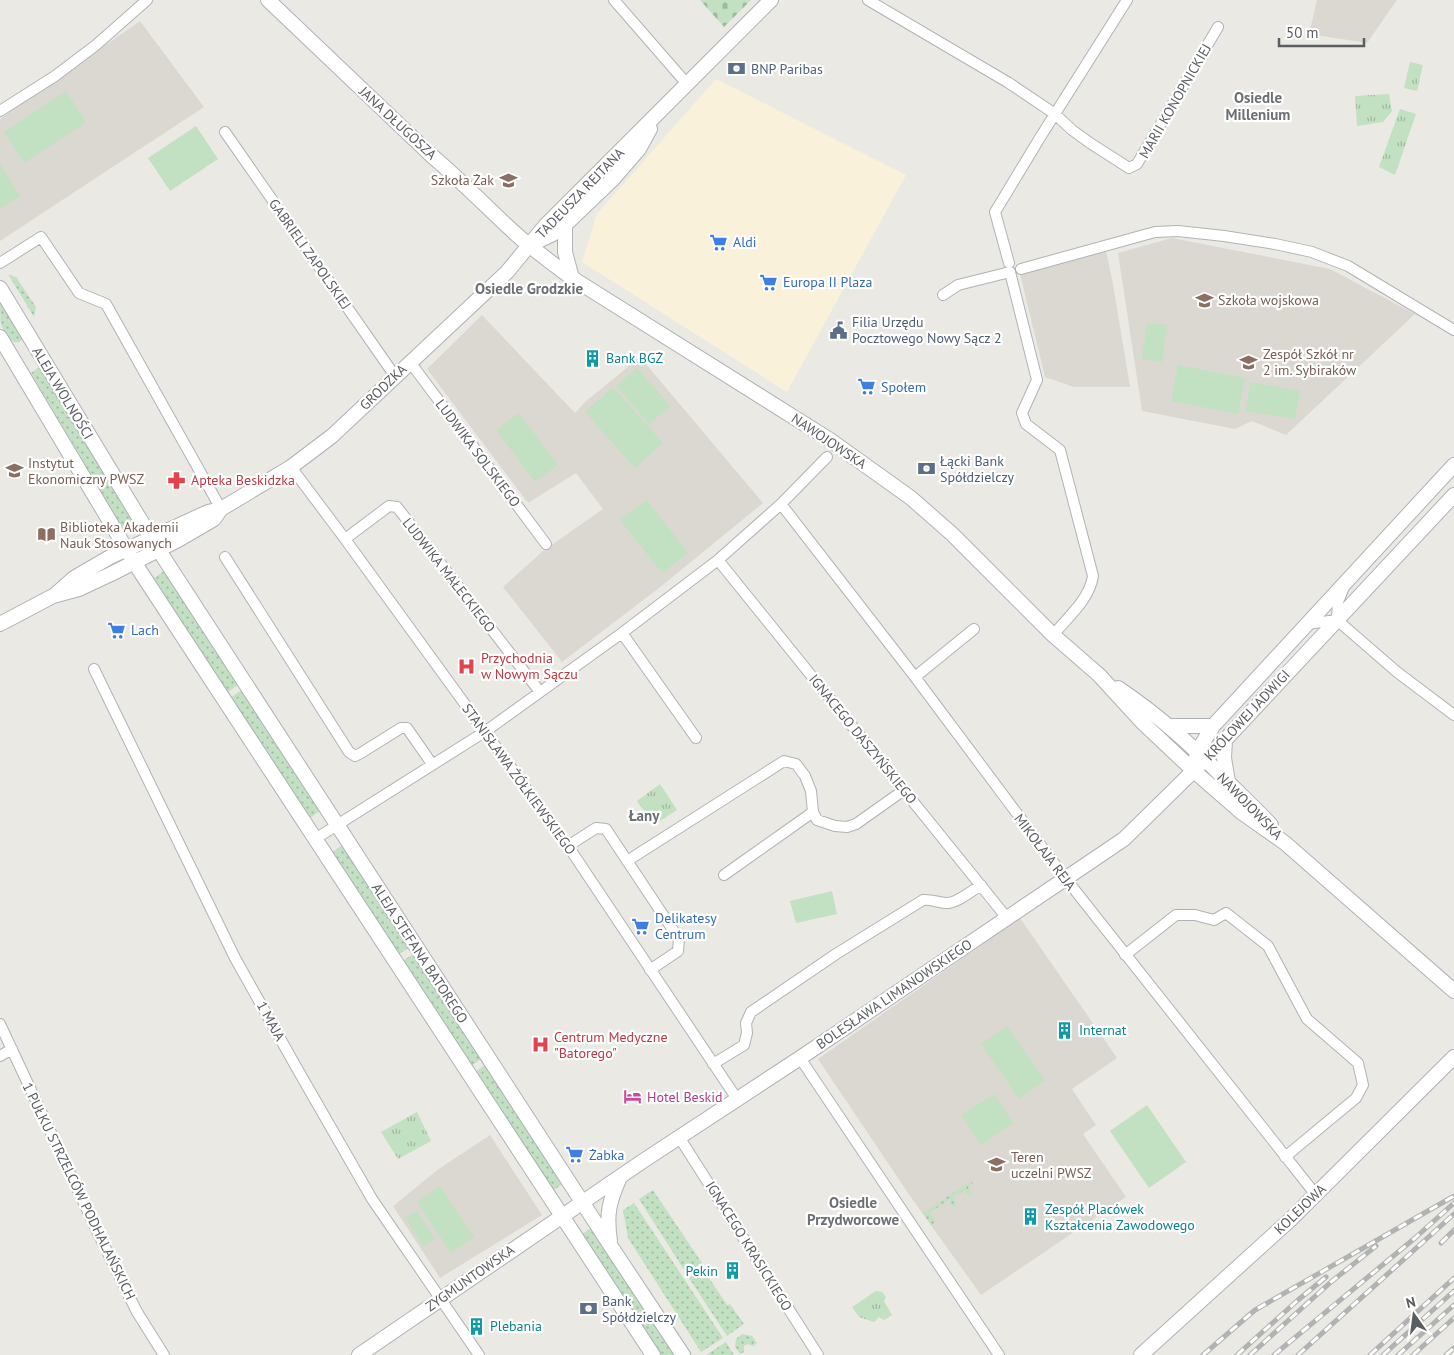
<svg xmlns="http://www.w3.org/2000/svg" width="1454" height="1355" viewBox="0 0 1454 1355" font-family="'PT Sans',sans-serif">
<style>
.commercial{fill:#f9f1da}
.education{fill:#dbd8d1}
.grass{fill:url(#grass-dots)}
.cemetery{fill:url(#cemetery-stones)}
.park{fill:url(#park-tufts)}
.garden{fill:#c2e0c2}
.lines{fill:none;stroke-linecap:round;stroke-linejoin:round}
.street-casing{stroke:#b0b3b6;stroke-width:12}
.secondary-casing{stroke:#afb2b6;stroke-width:16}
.street{stroke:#fff;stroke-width:10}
.secondary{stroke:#fff;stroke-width:14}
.rail-casing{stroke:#b1b2b2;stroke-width:5}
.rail{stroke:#fff;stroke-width:3;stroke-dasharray:9;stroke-linecap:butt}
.labels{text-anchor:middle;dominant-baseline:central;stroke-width:4.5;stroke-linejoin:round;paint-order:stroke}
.service-label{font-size:14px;fill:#4e5e75;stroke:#fff;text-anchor:start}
.street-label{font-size:14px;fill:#5b5e61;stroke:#fff}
.education-label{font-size:14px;fill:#785e54;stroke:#fff;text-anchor:start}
.shop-label{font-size:14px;fill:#366cbe;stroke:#fff;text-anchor:start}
.culture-label{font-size:14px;fill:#0d838f;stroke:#fff;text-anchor:start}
.health-label{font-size:14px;fill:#be3a42;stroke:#fff;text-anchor:start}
.hotel-label{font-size:14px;fill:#b23c85;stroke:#fff;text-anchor:start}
.neighbourhood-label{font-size:15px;font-weight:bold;fill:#6c7073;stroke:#fff}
</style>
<defs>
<pattern id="grass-dots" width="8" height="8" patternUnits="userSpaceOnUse" patternTransform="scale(1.25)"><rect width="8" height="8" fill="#c2e0c2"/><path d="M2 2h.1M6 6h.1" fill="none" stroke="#a1b9a1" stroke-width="1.8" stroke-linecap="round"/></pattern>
<pattern id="cemetery-stones" width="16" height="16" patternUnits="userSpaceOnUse" patternTransform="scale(1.25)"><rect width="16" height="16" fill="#c2e0c2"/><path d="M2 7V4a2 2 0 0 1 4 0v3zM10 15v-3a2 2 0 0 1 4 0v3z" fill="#a1b9a1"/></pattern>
<pattern id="park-tufts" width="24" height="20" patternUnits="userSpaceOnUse" patternTransform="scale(1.25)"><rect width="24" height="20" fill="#c2e0c2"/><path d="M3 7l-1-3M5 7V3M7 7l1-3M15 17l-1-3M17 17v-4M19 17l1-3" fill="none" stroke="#a1b9a1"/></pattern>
</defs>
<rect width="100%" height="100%" fill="#ebe9e3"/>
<path class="commercial" d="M716,79L906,175L787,392L582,262L597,214Z"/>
<path class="education" d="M1317,0H1397L1367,43L1309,34Z
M140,21L204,107L0,241V119Z
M1172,238L1330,269L1415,314L1286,435L1252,421L1235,429L1142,411L1118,253Z
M1106,251L1113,284L1130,387H1074L1045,377L1020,274Z
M482,315L575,413L585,402L640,357L763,503L659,588L562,662L503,587L543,551L603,509L576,473L528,503L427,369Z
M1020,918L1117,1058L1072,1089L1096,1125L1083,1134L1126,1197L981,1295L910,1196L818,1059Z
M490,1135L542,1215L440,1278L393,1206L440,1168Z"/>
<path class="grass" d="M8,274L16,277L36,307L34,317Z
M0,299L23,338C15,351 4,332 1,324C0,317 0,307 0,299Z
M41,366L132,521L122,527L31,373Z
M164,571L238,685L228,692L154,578Z
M242,690L320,811L310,818L231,697Z
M343,845L409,948L399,954L332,852Z
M413,954L481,1059L471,1066L403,961Z
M485,1065L563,1184L552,1191L475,1072Z
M971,1181L973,1184L968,1187L972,1194L969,1196L965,1190L953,1198L957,1204L953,1207L949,1200L929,1213L935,1221L932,1226L923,1213Z
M653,1190L702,1263L686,1273L639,1199Z
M634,1203L723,1338L701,1352L628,1238L623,1210Z
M591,1228L676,1355H661L581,1235Z
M703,1269L727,1305L730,1304L744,1324L727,1336L689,1278Z
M742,1334L752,1336L757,1343L753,1346L747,1344L744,1346V1352L740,1354L735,1347L736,1339Z
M726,1342L734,1355H706Z"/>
<path class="cemetery" d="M700,0H751L724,27Z"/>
<path class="park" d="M1410,62L1423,65L1417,91L1404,88Z
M1389,94L1392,111L1383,122L1357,126L1355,96Z
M1400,109L1416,114L1395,175L1379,167Z
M660,784L677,810L654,825L637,801Z
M417,1112L431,1141L398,1159L381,1132Z
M876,1291L882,1292L886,1297L884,1301L892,1315L884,1320L879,1317L874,1322L859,1317L852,1307Z"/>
<path class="garden" d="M66,91L86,122L24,163L4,132Z
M196,126L218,159L170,191L148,158Z
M0,164L20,196L0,209Z
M1147,323L1167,325L1162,362L1142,359Z
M1178,365L1245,378L1238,414L1171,401Z
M637,368L670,406L649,424L616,386Z
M1250,382L1300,391L1295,419L1246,411Z
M613,387L663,443L635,468L585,412Z
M519,413L558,465L535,482L496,430Z
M647,500L688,553L662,573L620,520Z
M832,891L837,914L796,923L790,901Z
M1007,1026L1045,1080L1019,1099L981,1044Z
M995,1094L1013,1123L981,1145L961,1115Z
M1147,1105L1186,1162L1149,1188L1110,1131Z
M440,1186L474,1237L451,1253L417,1202Z
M417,1211L435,1239L423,1246L405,1218Z"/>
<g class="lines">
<defs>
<path id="street" d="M614,0L687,84
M868,0L1009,83L1055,114L1072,130L1090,143L1129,168L1137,164L1218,27
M0,111L55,76L96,45L147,0
M225,132L395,376
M0,263L41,237L79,293L106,304L221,509
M1009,263L995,212L1041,136L1127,0
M1021,269L1155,232L1178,231L1224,236L1275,244L1312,252L1348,266L1454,330
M943,295L958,285L1010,272L1037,380L1022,413L1026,424L1060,450L1093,576C1089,600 1069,616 1053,635
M410,362L546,544
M291,467L345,539L568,846L737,1099
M781,504L915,677L1066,879L1316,1195
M345,539L389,506L397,507L540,692
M225,557L349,752L355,756L361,753L401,728H407L432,764
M718,560L1007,918
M1337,620L1397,672L1454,715
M1337,620L1338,602L1344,587
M1306,624L1337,620
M622,633L696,738
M94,669L235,958L295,1065L372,1199L479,1355
M915,677L974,629
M315,839L486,731L622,633L718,560L781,504L827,457
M568,846L596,828L606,829L679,939L678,951L650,970
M627,861L784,761L796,764L805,776L811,791L813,812L817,820L835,826L847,827L856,824L904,790
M724,875L813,812
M1125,955L1176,915H1195L1214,920L1226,913L1268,946L1307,1019L1358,1063L1363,1085L1356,1098L1285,1157
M0,1024L98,1233L137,1312L164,1355
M0,1056L12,1049
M800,1058L999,1355
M713,1064L744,1045L747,1033L746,1023L751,1012L836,954L923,900C932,899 938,903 946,903C956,904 973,890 981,885
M679,1137L818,1355"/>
<path id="secondary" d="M268,0L432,156C462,181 488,209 517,235C534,250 553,264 572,278L830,440L911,498L952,534L1053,635L1099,675L1143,723L1194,771L1241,812L1285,843L1454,991
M565,225V252L572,278
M534,243L553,234L565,225L613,179L639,149L650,129
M0,288L158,549L612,1248L683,1355
M0,337L134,562L653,1355
M56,594L74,578L110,557L208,512L221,509
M0,624L53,596L79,589L111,574L178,540L214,519L221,509L291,467L332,436L507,272L545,226L771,0
M1118,688C1160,716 1192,746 1227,781C1242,796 1257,810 1271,825
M1168,726H1213
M1225,740L1224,758L1228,782
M1194,771L1197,752L1213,726L1454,465
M610,1241C606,1214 609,1202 620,1177
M359,1355L643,1161L800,1058L1124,839L1225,740L1454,495
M1141,1355L1291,1219L1454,1057"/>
</defs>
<use href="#street" class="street-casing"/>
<use href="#secondary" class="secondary-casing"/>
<use href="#street" class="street"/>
<use href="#secondary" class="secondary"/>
<defs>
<path id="rail" d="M1441,1243L1454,1230
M1203,1355L1255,1310L1454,1196
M1237,1355L1298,1300L1326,1277
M1250,1355L1331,1282L1376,1246
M1274,1355L1415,1238L1454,1203
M1298,1355L1454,1214
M1370,1355L1454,1278
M1383,1355L1454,1291
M1398,1355L1454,1305
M1413,1355L1454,1318
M1446,1355L1454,1348"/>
</defs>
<use href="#rail" class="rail-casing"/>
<use href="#rail" class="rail"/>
</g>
<defs>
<symbol id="bank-bare" viewBox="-9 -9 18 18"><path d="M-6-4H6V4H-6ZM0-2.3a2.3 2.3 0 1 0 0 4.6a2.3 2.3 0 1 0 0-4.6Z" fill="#5c6f8a" stroke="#fff" stroke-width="2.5" paint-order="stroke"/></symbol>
<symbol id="school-bare" viewBox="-9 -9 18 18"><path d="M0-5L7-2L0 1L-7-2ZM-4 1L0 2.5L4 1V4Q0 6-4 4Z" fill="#8d6e63" stroke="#fff" stroke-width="2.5" paint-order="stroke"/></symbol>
<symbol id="supermarket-bare" viewBox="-9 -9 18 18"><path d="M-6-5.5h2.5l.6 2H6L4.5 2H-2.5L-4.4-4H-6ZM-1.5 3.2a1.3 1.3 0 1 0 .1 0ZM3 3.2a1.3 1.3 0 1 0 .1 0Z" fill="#3f7fe0" stroke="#fff" stroke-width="2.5" paint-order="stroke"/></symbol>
<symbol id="civic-bare" viewBox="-9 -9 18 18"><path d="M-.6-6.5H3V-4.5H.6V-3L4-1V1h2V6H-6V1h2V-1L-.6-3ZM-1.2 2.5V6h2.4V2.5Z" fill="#5c6f8a" stroke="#fff" stroke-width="2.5" paint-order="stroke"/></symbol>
<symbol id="building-bare" viewBox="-9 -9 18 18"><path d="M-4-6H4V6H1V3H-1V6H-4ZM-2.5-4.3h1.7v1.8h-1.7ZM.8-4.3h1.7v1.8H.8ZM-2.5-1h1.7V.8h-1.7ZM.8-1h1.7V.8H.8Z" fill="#0f9aa8" stroke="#fff" stroke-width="2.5" paint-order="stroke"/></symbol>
<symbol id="pharmacy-bare" viewBox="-9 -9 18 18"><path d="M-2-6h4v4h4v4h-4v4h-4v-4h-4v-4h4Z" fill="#e0444e" stroke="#fff" stroke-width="2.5" paint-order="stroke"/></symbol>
<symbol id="library-bare" viewBox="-9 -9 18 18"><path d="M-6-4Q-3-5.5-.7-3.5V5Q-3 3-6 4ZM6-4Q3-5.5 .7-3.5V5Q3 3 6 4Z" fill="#8d6e63" stroke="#fff" stroke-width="2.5" paint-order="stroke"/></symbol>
<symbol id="hospital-bare" viewBox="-9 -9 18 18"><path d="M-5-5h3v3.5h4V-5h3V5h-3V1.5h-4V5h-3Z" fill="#e0444e" stroke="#fff" stroke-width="2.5" paint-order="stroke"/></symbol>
<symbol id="hotel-bare" viewBox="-9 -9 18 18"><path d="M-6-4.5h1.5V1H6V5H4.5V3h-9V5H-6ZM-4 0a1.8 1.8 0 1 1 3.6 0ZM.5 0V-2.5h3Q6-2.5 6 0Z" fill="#d1479c" stroke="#fff" stroke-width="2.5" paint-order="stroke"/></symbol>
<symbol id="university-bare" viewBox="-9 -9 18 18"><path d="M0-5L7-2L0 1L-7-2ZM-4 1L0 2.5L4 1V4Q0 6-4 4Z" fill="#8d6e63" stroke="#fff" stroke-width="2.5" paint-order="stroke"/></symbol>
</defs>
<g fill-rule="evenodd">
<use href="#bank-bare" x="724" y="56" width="25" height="25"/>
<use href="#school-bare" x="496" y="168" width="25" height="25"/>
<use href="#supermarket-bare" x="706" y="230" width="25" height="25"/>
<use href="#supermarket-bare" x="756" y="270" width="25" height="25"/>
<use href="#school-bare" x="1192" y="288" width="25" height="25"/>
<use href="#civic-bare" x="826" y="318" width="25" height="25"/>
<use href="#building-bare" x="580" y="346" width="25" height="25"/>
<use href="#school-bare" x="1236" y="350" width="25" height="25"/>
<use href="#supermarket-bare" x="854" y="374" width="25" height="25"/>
<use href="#bank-bare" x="914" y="456" width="25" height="25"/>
<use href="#school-bare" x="2" y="458" width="25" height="25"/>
<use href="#pharmacy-bare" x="164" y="468" width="25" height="25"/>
<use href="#library-bare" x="34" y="522" width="25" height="25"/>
<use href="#supermarket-bare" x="104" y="618" width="25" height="25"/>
<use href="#hospital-bare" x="454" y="654" width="25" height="25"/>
<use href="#supermarket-bare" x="628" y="914" width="25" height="25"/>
<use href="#building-bare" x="1052" y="1018" width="25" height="25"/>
<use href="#hospital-bare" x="528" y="1032" width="25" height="25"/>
<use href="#hotel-bare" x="620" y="1084" width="25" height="25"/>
<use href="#supermarket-bare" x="562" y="1142" width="25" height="25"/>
<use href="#university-bare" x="984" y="1152" width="25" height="25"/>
<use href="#building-bare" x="1018" y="1204" width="25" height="25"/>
<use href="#building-bare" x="720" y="1258" width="25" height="25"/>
<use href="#bank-bare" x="576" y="1296" width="25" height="25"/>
<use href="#building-bare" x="464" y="1314" width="25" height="25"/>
</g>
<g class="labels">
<g class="service-label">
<text x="751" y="69">BNP Paribas</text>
<text x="852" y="322">Filia Urzędu<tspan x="852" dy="16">Pocztowego Nowy Sącz 2</tspan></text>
<text x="940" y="461">Łącki Bank<tspan x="940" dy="16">Spółdzielczy</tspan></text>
<text x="602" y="1301">Bank<tspan x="602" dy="16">Spółdzielczy</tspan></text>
</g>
<g class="street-label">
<text transform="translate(1175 101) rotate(-60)">MARII KONOPNICKIEJ</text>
<text transform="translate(398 123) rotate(43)">JANA DŁUGOSZA</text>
<text transform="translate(580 193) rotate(-46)">TADEUSZA REJTANA</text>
<text transform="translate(310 254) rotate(55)">GABRIELI ZAPOLSKIEJ</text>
<text transform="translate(383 387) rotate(-44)">GRODZKA</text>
<text transform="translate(63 393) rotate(59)">ALEJA WOLNOŚCI</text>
<text transform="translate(829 441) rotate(34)">NAWOJOWSKA</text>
<text transform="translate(478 453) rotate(53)">LUDWIKA SOLSKIEGO</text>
<text transform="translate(449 575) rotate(52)">LUDWIKA MAŁECKIEGO</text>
<text transform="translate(1247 715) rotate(-47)">KRÓLOWEJ JADWIGI</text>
<text transform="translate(863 739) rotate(51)">IGNACEGO DASZYŃSKIEGO</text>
<text transform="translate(519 779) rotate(54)">STANISŁAWA ŻÓŁKIEWSKIEGO</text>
<text transform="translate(1250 806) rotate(46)">NAWOJOWSKA</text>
<text transform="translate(1045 852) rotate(53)">MIKOŁAJA REJA</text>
<text transform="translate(420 953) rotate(57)">ALEJA STEFANA BATOREGO</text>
<text transform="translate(894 994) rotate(-34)">BOLESŁAWA LIMANOWSKIEGO</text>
<text transform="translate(271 1021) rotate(61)">1 MAJA</text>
<text transform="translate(79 1191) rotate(64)">1 PUŁKU STRZELCÓW PODHALAŃSKICH</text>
<text transform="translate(1300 1209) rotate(-44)">KOLEJOWA</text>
<text transform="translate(749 1246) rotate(58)">IGNACEGO KRASICKIEGO</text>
<text transform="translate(470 1278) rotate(-35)">ZYGMUNTOWSKA</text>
</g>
<g class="education-label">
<text x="494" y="180" text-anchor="end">Szkoła Żak</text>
<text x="1218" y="300">Szkoła wojskowa</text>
<text x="1263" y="354">Zespół Szkół nr<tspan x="1263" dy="16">2 im. Sybiraków</tspan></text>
<text x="28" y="463">Instytut<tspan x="28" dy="16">Ekonomiczny PWSZ</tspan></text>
<text x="60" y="527">Biblioteka Akademii<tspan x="60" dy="16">Nauk Stosowanych</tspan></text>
<text x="1011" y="1157">Teren<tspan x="1011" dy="16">uczelni PWSZ</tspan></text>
</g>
<g class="shop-label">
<text x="733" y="242">Aldi</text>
<text x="783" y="282">Europa II Plaza</text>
<text x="881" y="387">Społem</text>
<text x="131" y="630">Lach</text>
<text x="655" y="918">Delikatesy<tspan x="655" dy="16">Centrum</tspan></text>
<text x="589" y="1155">Żabka</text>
</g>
<g class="culture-label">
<text x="606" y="358">Bank BGŻ</text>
<text x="1079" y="1030">Internat</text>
<text x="1045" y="1209">Zespół Placówek<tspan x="1045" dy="16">Kształcenia Zawodowego</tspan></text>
<text x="718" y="1271" text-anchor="end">Pekin</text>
<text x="490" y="1326">Plebania</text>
</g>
<g class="health-label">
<text x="191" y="480">Apteka Beskidzka</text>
<text x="481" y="658">Przychodnia<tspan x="481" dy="16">w Nowym Sączu</tspan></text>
<text x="554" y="1037">Centrum Medyczne<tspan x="554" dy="16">"Batorego"</tspan></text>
</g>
<g class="hotel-label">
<text x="647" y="1097">Hotel Beskid</text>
</g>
<g class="neighbourhood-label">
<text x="1258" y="97">Osiedle<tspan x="1258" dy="17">Millenium</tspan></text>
<text x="529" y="288">Osiedle Grodzkie</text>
<text x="644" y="815">Łany</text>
<text x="853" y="1202">Osiedle<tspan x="853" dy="17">Przydworcowe</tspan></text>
</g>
</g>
<g transform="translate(1414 1315) rotate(346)" stroke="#ffffff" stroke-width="4" paint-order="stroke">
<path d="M0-4L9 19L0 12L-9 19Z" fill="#5b5e61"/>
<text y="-8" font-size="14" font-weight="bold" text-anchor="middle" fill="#5b5e61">N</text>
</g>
<path d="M1279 38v8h85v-8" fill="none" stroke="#5b5e61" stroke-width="2.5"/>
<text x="1286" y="38" font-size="15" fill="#5b5e61" stroke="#ffffff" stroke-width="4" paint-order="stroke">50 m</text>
</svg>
